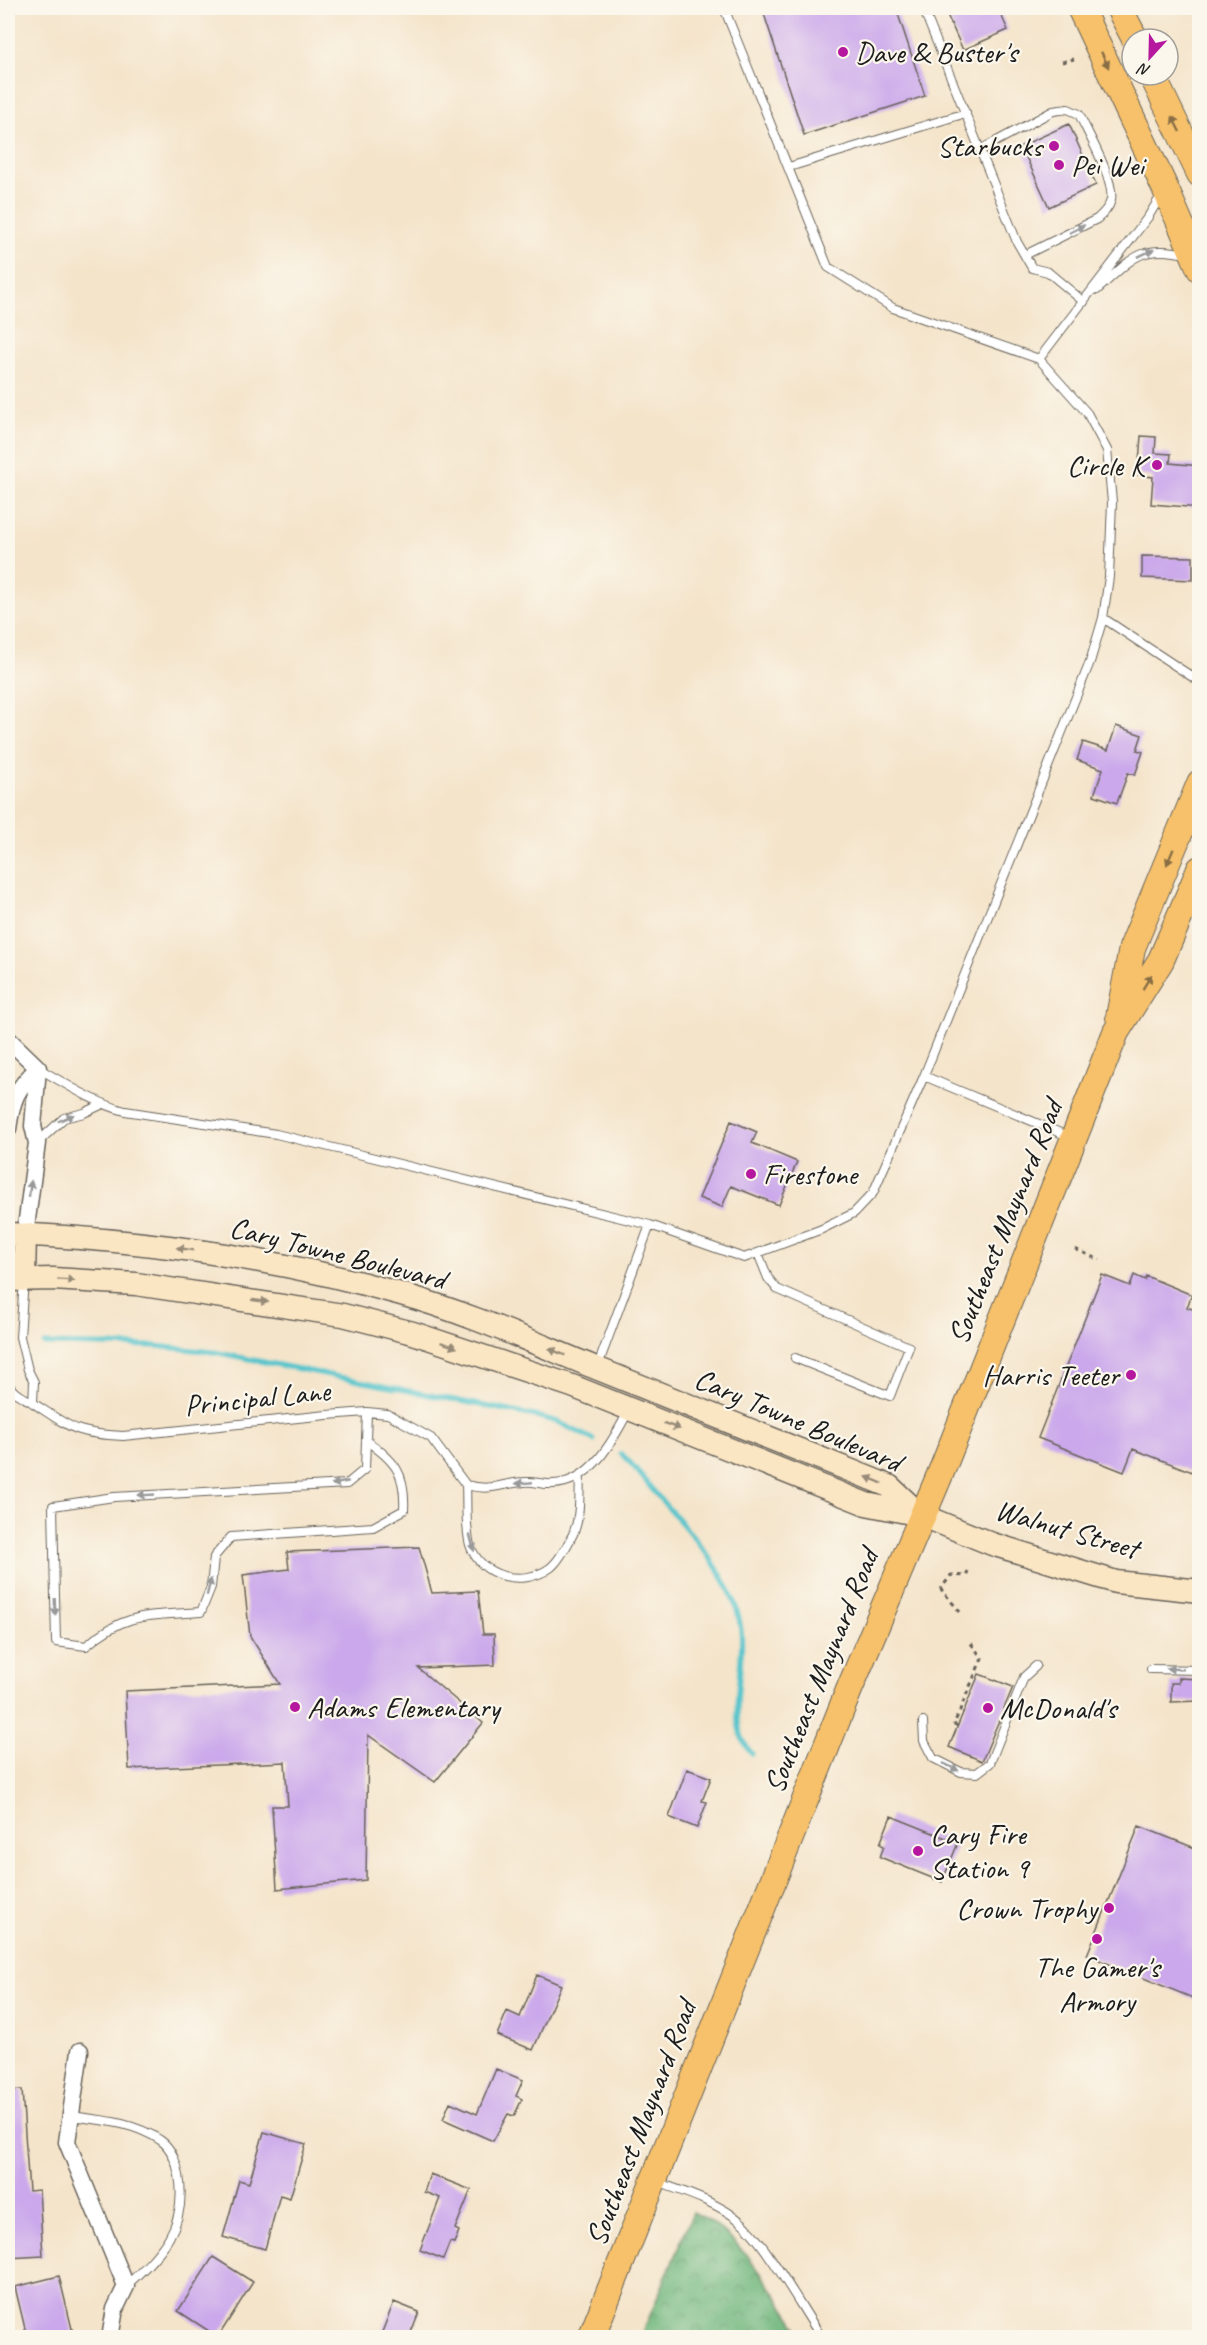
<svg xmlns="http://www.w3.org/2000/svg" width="1207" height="2345" viewBox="0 0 1207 2345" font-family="Caveat,sans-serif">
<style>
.forest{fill:url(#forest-crowns);stroke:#45694c;stroke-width:1.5}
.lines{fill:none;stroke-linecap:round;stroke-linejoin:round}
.stream{stroke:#57c5cc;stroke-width:5}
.building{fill:#cba8eb}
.service-casing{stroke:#686259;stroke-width:10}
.minor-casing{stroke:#686259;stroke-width:19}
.secondary-casing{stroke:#686259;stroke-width:25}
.primary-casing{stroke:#686259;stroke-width:28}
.path{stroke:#686259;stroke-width:3;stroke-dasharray:4.5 4.5;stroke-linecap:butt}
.service{stroke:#fff;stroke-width:8}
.minor{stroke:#fff;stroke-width:16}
.secondary{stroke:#fbe6c4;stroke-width:22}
.primary{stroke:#f6c16b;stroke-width:26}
.oneway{fill:#896e44}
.oneway2{fill:#999}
.oneway3{fill:#978b78}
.poi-dot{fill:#b5179e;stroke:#fbf7ec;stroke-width:2}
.labels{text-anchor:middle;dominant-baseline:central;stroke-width:4.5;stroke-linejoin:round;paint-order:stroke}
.poi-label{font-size:30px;fill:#1c1c1c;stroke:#fbf7ec;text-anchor:start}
.street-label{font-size:30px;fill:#1c1c1c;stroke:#fbf7ec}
</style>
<defs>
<pattern id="forest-crowns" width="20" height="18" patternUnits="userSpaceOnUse" patternTransform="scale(1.5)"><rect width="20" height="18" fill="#6eb67b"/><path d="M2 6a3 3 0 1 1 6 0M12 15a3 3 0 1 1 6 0" fill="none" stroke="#5a9364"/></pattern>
</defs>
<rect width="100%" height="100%" fill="#fbf7ec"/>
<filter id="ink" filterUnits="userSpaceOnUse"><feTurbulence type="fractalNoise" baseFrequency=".0167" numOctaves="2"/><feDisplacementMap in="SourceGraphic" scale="12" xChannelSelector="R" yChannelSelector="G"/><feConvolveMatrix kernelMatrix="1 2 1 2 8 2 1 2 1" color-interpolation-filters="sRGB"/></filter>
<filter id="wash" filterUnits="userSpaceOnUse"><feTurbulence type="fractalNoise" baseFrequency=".008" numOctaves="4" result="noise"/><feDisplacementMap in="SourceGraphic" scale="24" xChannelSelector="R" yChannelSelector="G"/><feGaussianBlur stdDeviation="1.35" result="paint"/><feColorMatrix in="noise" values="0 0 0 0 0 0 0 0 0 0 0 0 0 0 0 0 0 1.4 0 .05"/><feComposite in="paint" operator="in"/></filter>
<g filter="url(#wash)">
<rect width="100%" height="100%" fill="#f4e4ca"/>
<path class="forest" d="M693,2212C740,2235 769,2284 797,2327L796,2337H641Z"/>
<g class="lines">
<path class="stream" d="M44,1344L155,1346L214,1352L540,1417L558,1422L594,1440
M621,1454C634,1464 645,1482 657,1495C690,1534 735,1576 741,1630C746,1670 723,1722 752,1754"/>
</g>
<g id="blocks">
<path class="building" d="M762,8H896L925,96L804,135Z
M944,8H998L1008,30L963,50Z
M1069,124L1096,185L1049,207L1021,146Z
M1141,436L1156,437L1155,453L1171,454L1170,463L1200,466V508L1151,504L1153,477L1138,475Z
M1142,556L1193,557V580L1142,578Z
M1116,726L1142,735L1137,750L1143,752L1135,775L1128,773L1117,803L1094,795L1103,769L1077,760L1083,742L1108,750Z
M731,1121L757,1132L752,1143L797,1162L779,1205L731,1186L722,1207L699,1198Z
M1102,1275L1130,1286L1134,1275L1145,1280L1146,1276L1192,1295L1187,1307L1200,1312V1475L1133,1449L1124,1472L1038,1438Z
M419,1547L432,1593L478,1591L483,1634H494L495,1665L418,1668L483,1723L435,1782L368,1735L366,1880L277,1889L272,1806H288L285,1762L129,1769L125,1691L280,1684L250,1636L243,1575L289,1569L287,1552Z
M979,1674L1013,1687L982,1761L949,1747Z
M1179,1678L1200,1679V1701L1171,1702V1683H1179Z
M687,1769L711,1778L702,1801L707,1802L697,1828L669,1817Z
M891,1816L958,1843L942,1882L880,1857L884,1846L880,1844Z
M1139,1826L1200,1850V2001L1087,1955Z
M537,1975L561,1985L533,2050L497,2035L507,2011L520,2017Z
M496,2069L523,2080L516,2096L522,2099L514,2116L508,2114L493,2141L443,2119L450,2102L477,2114Z
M22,2090L29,2191L39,2190L43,2256L8,2258V2091Z
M264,2132L306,2144L290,2198L280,2195L265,2249L223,2237L239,2180L249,2183Z
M430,2174L471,2190L455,2229L459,2231L454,2243L450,2242L443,2259L420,2250L440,2198L424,2192Z
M213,2257L253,2282L218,2337L178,2311Z
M59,2276L74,2337H27L15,2287Z
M394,2302L419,2312L409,2337H380Z"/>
</g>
</g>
<g filter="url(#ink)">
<use href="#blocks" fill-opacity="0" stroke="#686259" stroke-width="1.5"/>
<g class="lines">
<defs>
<path id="service" d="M923,8L1017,242L1032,268L1048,272L1084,302
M980,150L1053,111L1068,109L1079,114C1088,134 1115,180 1111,200C1109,208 1104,213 1097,219L1025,255
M789,167L966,113
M1097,290C1133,258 1140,243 1190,255
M1039,359L1148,217L1162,194
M1103,618L1200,682
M38,1068C66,1084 95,1103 125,1111L276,1134L650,1225L744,1258L822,1229L854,1213L873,1193L924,1076L1090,662L1103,618L1109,577L1112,502L1107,450L1087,413L1039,359L893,308L828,267L724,8
M924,1076L1070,1137
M37,1143L64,1118L84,1113L101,1105
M758,1253L768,1278L777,1289L909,1347L890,1396L795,1358
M24,1280L20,1337L28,1370L34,1382L33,1403
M597,1368L650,1225
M8,1384C14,1395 23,1396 33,1403C71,1428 76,1434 123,1436L327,1415L367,1412L388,1414L431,1438L466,1485
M366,1440C395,1462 406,1472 404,1510L373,1527L231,1537L214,1557L211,1587L201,1612C151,1616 126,1611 86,1646L56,1642L53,1506L114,1497L347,1484L365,1469L367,1412
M466,1485C467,1503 465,1527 470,1545C481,1578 523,1587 550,1568C558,1562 568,1544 573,1534C581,1517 579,1493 580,1475
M466,1485C494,1492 500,1483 525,1482C534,1481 544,1485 553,1484C591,1483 614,1439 629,1410
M1151,1669L1200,1670
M923,1722L924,1741L933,1758L961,1772L977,1773L990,1763L1024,1677L1036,1666
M71,2116C101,2120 134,2122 160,2140C171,2147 177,2163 179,2175C188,2227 161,2253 126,2286
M657,2182C684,2192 717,2202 740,2221C766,2243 801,2307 822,2338"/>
<path id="minor" d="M8,1039L38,1068
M8,1129C12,1099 16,1089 38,1068
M25,1235L37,1143L33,1126L38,1068
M80,2051L67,2142L126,2286L115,2309L110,2338"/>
<path id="secondary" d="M8,1234C140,1239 273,1257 401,1294C468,1313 532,1342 596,1368C694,1408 792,1447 889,1486L919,1514
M8,1280L53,1279L136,1284L343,1315L413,1333L572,1386L866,1504L921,1515L992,1544L1116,1582L1200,1591
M24,1280L25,1235"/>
<path id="primary" d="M1080,8L1165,188L1200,269
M1119,8L1135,39
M1152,75L1200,174
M1119,1017L1132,948L1200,783
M591,2338L849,1690L944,1465L1116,1032L1161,960L1200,869"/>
</defs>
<use href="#service" class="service-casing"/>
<use href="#minor" class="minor-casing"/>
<use href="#secondary" class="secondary-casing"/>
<use href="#primary" class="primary-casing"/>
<path class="path" d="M1062,62L1074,59
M1075,1249L1100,1260
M960,1612L941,1589L951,1575L966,1576L969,1568
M958,1726L954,1724L982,1658L970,1642"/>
<use href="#service" class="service"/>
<use href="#minor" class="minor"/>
<use href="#secondary" class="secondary"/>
<use href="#primary" class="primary"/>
</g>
<defs><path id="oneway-solid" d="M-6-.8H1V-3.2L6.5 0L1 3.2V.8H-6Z" transform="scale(1.5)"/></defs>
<g class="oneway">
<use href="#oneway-solid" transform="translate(1105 60) rotate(65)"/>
<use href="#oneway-solid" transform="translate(1176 124) rotate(-116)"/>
<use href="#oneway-solid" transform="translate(1170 857) rotate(113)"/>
<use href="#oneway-solid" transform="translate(1147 982) rotate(-58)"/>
</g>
<g class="oneway2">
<use href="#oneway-solid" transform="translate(1077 229) rotate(-27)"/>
<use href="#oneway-solid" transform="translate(1146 253) rotate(-25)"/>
<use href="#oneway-solid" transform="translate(66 1118) rotate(-23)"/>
<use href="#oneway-solid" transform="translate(30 1189) rotate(-82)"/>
<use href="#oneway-solid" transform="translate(340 1483) rotate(170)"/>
<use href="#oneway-solid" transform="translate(524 1483) rotate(175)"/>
<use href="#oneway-solid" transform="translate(146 1495) rotate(177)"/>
<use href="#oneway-solid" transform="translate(472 1543) rotate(75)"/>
<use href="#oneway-solid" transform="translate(209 1587) rotate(-76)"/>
<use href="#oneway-solid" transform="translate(55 1607) rotate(88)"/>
<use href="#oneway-solid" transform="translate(1175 1669) rotate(-177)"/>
<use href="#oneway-solid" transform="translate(951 1767) rotate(26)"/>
</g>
<g class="oneway3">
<use href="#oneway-solid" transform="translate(185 1249) rotate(-171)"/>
<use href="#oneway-solid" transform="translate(66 1280) rotate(4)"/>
<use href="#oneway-solid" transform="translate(260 1301) rotate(8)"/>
<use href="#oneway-solid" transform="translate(449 1345) rotate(19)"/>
<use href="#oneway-solid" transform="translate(557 1352) rotate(-158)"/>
<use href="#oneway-solid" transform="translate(672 1426) rotate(21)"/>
<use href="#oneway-solid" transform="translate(874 1480) rotate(-158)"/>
</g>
</g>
<g class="poi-dot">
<circle cx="843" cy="52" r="6"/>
<circle cx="1054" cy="146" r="6"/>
<circle cx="1059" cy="165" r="6"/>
<circle cx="1157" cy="465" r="6"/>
<circle cx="751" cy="1174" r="6"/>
<circle cx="1131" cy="1375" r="6"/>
<circle cx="295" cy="1707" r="6"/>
<circle cx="988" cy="1708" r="6"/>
<circle cx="918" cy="1851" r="6"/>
<circle cx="1109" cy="1908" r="6"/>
<circle cx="1097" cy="1939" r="6"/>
</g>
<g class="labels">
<g class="poi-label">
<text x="855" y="52">Dave &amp; Buster's</text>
<text x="1042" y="146" text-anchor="end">Starbucks</text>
<text x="1071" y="165">Pei Wei</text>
<text x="1145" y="465" text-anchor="end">Circle K</text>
<text x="763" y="1174">Firestone</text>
<text x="1119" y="1375" text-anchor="end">Harris Teeter</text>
<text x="307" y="1707">Adams Elementary</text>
<text x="1000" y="1708">McDonald's</text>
<text x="930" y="1834">Cary Fire<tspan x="930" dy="34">Station 9</tspan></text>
<text x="1097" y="1908" text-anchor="end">Crown Trophy</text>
<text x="1097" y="1967" text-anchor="middle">The Gamer's<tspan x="1097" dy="34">Armory</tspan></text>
</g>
<g class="street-label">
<text transform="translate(1005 1222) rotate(-68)">Southeast Maynard Road</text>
<text transform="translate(338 1253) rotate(14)">Cary Towne Boulevard</text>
<text transform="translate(257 1398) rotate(-6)">Principal Lane</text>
<text transform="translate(798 1420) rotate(23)">Cary Towne Boulevard</text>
<text transform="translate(1067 1529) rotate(16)">Walnut Street</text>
<text transform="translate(821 1671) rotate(-68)">Southeast Maynard Road</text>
<text transform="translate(641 2123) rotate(-69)">Southeast Maynard Road</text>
</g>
</g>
<rect width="1207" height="2345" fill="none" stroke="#fbf7ec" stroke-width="30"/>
<g transform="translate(1150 57) rotate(202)"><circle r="28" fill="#fbf7ec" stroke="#a29f99" stroke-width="1.5"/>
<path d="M0-4.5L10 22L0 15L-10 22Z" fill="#b5179e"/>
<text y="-9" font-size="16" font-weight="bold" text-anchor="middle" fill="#1c1c1c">N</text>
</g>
</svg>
